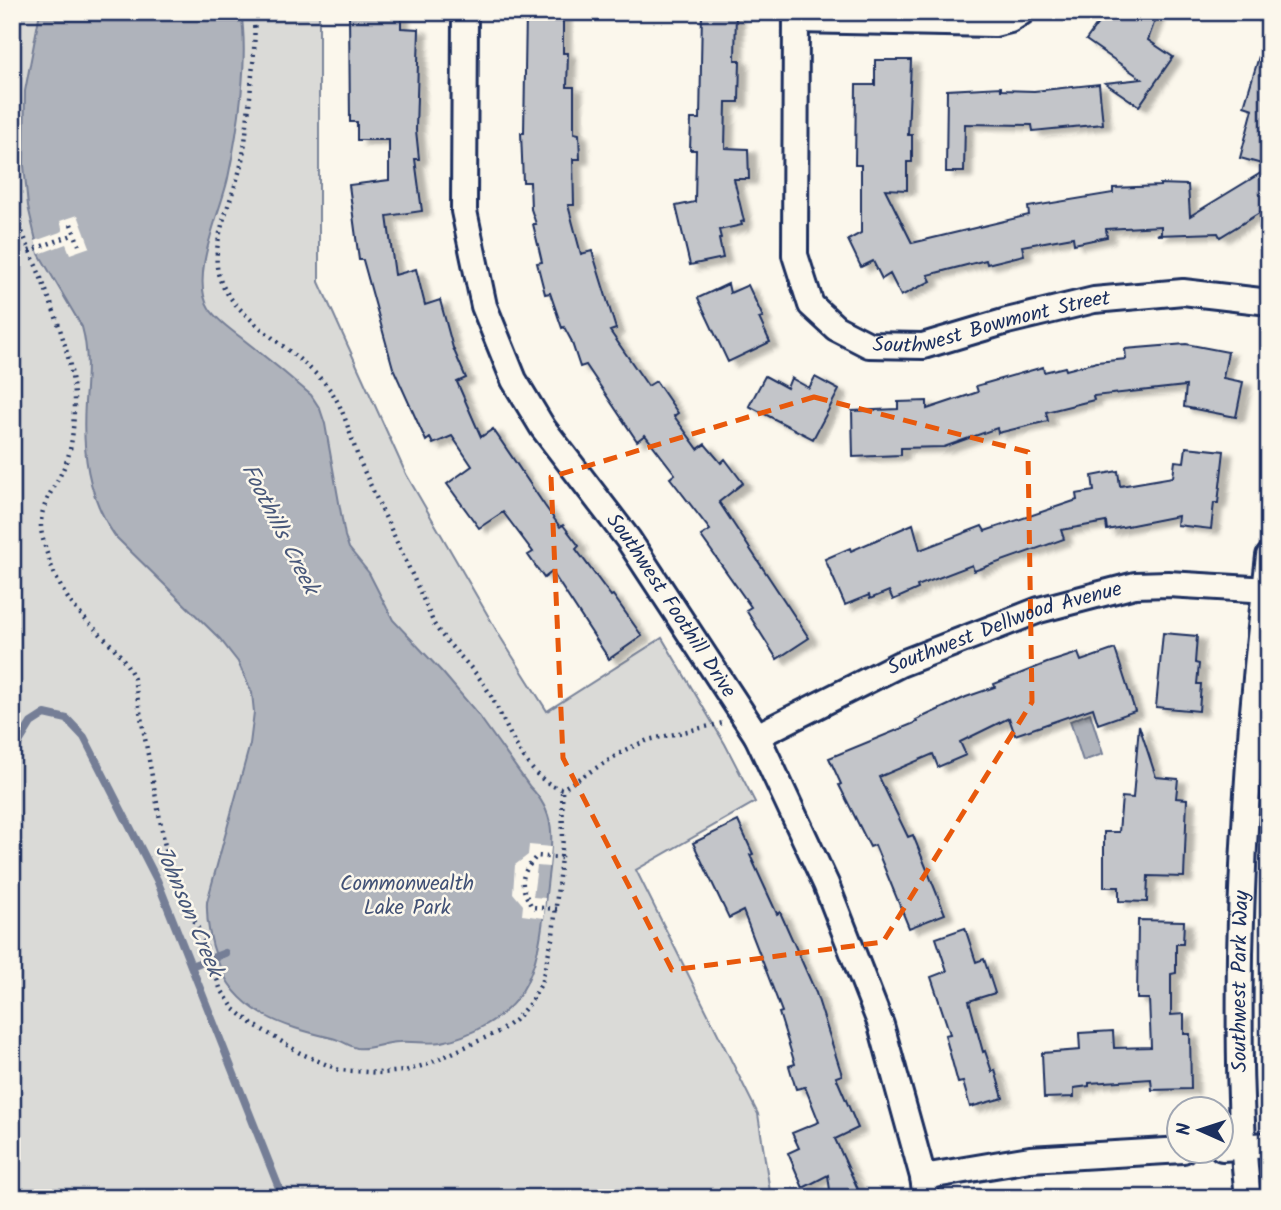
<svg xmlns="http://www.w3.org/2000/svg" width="1281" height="1210" viewBox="0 0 1281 1210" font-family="Kalam,sans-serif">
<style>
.green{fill:#dadad7;stroke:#7a849a;stroke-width:2}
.water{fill:#afb3bb;stroke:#747e96;stroke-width:2}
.pier{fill:#fbf7ec}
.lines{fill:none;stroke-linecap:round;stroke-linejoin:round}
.stream{stroke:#747e96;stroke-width:8}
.building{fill:#c3c5c9;stroke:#1b2f5e;stroke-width:2;filter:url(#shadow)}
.minor-casing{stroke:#1b2f5e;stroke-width:30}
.path{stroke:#1b2f5e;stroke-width:4.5;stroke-dasharray:2 5;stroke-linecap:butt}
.minor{stroke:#fbf7ec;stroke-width:24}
.marked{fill:none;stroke:#e8590c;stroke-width:5;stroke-dasharray:14 9;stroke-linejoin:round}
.labels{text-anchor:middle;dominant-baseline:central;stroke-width:5;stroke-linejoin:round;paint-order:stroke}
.street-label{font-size:21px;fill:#1b2f5e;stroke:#fbf7ec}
.park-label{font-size:21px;fill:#415176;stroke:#fbf7ec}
.water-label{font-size:23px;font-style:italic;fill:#47577a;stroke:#fbf7ec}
</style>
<defs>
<filter id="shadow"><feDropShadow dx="8" dy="4.5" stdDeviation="2" flood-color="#0004"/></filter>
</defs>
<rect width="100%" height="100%" fill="#fbf7ec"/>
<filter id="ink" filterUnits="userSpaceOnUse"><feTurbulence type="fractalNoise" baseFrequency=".0143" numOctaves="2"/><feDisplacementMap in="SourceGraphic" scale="14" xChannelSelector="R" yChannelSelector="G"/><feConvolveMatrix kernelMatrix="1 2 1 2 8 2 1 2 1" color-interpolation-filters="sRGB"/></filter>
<g filter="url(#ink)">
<path class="green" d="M12,12H319V282L406,474L501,638L547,711L662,638L725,744L755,802L636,870L758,1114L771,1198H12Z"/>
<path class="water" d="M40,12H241C249,59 238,131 228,178C221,211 189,277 209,308C217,321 233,331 244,340C267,358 289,376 311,395L320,409L325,424L345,536L349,548L369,573L393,620L443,673L477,713L530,787C560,817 551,847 547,886C543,920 540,963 521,993C505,1018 469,1037 441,1042C428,1044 413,1041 399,1042C385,1042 371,1050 357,1048C349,1046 341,1040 332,1038C282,1026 235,1013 217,959C210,940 206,923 207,902L250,744L254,712L252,693L238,662L220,639L115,536C87,495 82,451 85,402C87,376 89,352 82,327L39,254L28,206L24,165L25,91Z
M1090,713L1103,754L1083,761L1070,721Z"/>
<path class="pier" d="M78,215L90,247L70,254L66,244L39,254L35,241L63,231L60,221Z
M529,845L551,847L549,867L537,866L533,897L545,898L544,918L522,915L523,905L513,893L515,865L528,855Z"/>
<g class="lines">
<path class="stream" d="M12,754L31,723L45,714L67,719L84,737L157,880L283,1198
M191,966L225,953"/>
</g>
<path class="building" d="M349,12H401V28L419,29L416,130L419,159H415L422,211L387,216L395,275L416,269L425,305L440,300L453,348L466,378L457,382L481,437L493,429L545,506L560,527L563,525L579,546L576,549L611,596L613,595L642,636L609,659L552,572L544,578L528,555L533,552L503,512L479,528L447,484L472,466L452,436L433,444L430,438L426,441L393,368L363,260H359L349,185L389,180V140H357V122H350Z
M526,12H563V53H568L567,87H574V133L579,134L580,159H573L574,205H568L581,254L592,251L616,329L610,331L648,386L656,381L678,413L674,416L698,449L705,444L721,463L725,459L743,483L719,502L809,638L777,659L746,610L751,607L701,536L710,530L670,478L675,474L645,435L637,441L586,365L580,367L571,340L564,327L562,328L550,293L545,294L537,263L542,262L533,224H536L531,209L530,182H523L521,133H524Z
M702,12H736L735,60H740L739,102H726L725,148L748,149L749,179H734L744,221L741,222L742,225L719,230L721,238L719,239L723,258L690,265L676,206L695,202L696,150H690L691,119H700Z
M1106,12H1158L1148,40L1173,57L1139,106L1105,83L1142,79L1086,40Z
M1264,40L1269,41V166L1240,158L1253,109L1244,106Z
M875,60H911L908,135H912V162H907V190L885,189L912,243L1029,215L1028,207L1113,193V188L1160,186V184L1188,185L1190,216L1269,168V207L1220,237L1218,233L1157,235L1161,233V226L1106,229L1107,237L1074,244L1073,237L1022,246L1024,255L987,264L986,260L928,275L931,281L901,296L890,274L882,279L873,261L861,267L848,240L861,233V165H855L856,85H875Z
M1099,84L1103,124L1033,131L1032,125L965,124L964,172H946L947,90L1001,87V90L1034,91Z
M728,284L730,293L748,285L763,317L759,318L770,342L728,362L698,298Z
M1186,344L1228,352L1223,378L1243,382L1236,417L1184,407L1186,386L1093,396L1094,400L1046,412L1048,421L998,433L997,428L944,447L901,448V455L853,457L852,411L898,409V402L927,401V409L978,392L976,386L1043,367L1044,372L1065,367L1066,370L1097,362L1126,359L1125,349Z
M765,376L787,388L791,378L809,388L815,377L839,390L813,439L749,406Z
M1186,447L1224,451L1218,503H1214L1211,529L1177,525L1178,516L1107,530L1106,522L1061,530L1064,539L974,571L972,565L917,586L918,589L893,600L889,591L870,599L869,595L845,605L825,559L850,548L851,551L913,524L920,550L982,526L985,531L1077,500L1076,494L1094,491L1092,476L1118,471L1120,486L1173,477L1175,461L1184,462Z
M1163,633L1197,636L1195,663L1199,664L1197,684H1201L1199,711L1156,707Z
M1115,649L1135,711L1098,724L1093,708L1015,735L1009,718L960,742L966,755L938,767L933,754L879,777L908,837L913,835L945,914L909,928L875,845L870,847L839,785L841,784L829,758L917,722L916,720L966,697L995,687L994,684L1047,663L1078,653L1081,661Z
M1139,725L1156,777L1178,779L1176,798L1187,799L1184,877L1148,876L1147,902L1119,901V887H1104V832H1119L1122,797L1133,798Z
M738,821L753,854L750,855L777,914L780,912L816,993L842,1075L836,1077L858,1128L835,1139L862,1198H831L828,1175L803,1188L788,1153L799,1148L792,1133L819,1122L805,1087L796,1089L789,1066L795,1064L779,1013L782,1012L743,911L729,918L693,843Z
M1138,920L1184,921L1183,944H1176V973L1171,974V1015L1184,1014V1034H1190L1191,1089L1152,1090L1151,1079L1089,1083V1086L1074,1088V1097L1044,1098L1042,1053L1080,1050L1079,1033L1113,1031L1114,1048L1151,1047L1149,999H1137Z
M965,928L976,962L984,959L995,993L969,1001L983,1052L985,1051L992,1072L995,1070L1003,1098L970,1107L963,1082L958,1083L945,1035L950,1034L931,977L947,971L936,938Z"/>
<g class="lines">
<defs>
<g id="minor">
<path id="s1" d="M465,12L464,211L484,306L514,380L543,428L628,539L757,736L826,884L881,1025L923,1177L926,1198"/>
<path id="s2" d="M796,12L795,255L811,305L836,328L869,345L923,346L1007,321L1094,300L1183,292L1269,302"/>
<path d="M796,20L994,24L1010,20L1022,12"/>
<path id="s3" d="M757,736L900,664L1039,610L1135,585L1168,584L1269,590"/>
<path d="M1222,1148L1269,1145"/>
<path d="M923,1177L1030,1159L1183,1150"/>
<path id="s4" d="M1248,1198C1239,1117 1239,1035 1240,954C1243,821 1253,688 1269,556"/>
</g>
</defs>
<use href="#minor" class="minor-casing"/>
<path class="path" d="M253,12C257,40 252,69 250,97C247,120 246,143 241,165C233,199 211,238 218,273C228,317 304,353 331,391C346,412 351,441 361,464C385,518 411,570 434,624C448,646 468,662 483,683C505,714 521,779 562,789L627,749L648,740L723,723
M12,206C32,261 75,345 74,402C74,421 73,443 67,460C57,488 34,507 43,539C49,564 60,591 77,610C97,634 122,649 134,679L166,852L189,910L204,940L220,988L234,1009L253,1024L300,1053L339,1070L382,1073L405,1071L428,1064L500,1031L515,1020L530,1003L541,984L553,935L563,838L562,789
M71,224L79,245
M29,251L75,234
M557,909L532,907C519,884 519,876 537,856L561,858"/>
<use href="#minor" class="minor"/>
</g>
</g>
<path class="marked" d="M814,397L1028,452L1032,702L883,942L672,970L563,758L551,477Z"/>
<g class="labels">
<g class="street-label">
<text stroke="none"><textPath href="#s2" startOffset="492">Southwest Bowmont Street</textPath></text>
<text stroke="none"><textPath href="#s1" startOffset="651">Southwest Foothill Drive</textPath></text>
<text stroke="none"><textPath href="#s3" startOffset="271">Southwest Dellwood Avenue</textPath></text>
<text stroke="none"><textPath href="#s4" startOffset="217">Southwest Park Way</textPath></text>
</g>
<g class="park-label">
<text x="407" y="884">Commonwealth<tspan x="407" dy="24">Lake Park</tspan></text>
</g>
<g class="water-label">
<text transform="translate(279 529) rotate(63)">Foothills Creek</text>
<text transform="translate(188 911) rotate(67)">Johnson Creek</text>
</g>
</g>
<rect width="1281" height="1210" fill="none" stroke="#fbf7ec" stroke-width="42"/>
<rect x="21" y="21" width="1239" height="1168" fill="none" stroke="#1b2f5e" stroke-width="2.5" filter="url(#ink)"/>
<g transform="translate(1200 1130) rotate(273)"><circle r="33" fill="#fbf7ec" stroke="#a1a7b3" stroke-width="2"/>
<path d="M0-5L12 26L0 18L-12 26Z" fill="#1b2f5e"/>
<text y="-10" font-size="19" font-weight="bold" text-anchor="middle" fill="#1b2f5e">N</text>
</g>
</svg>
